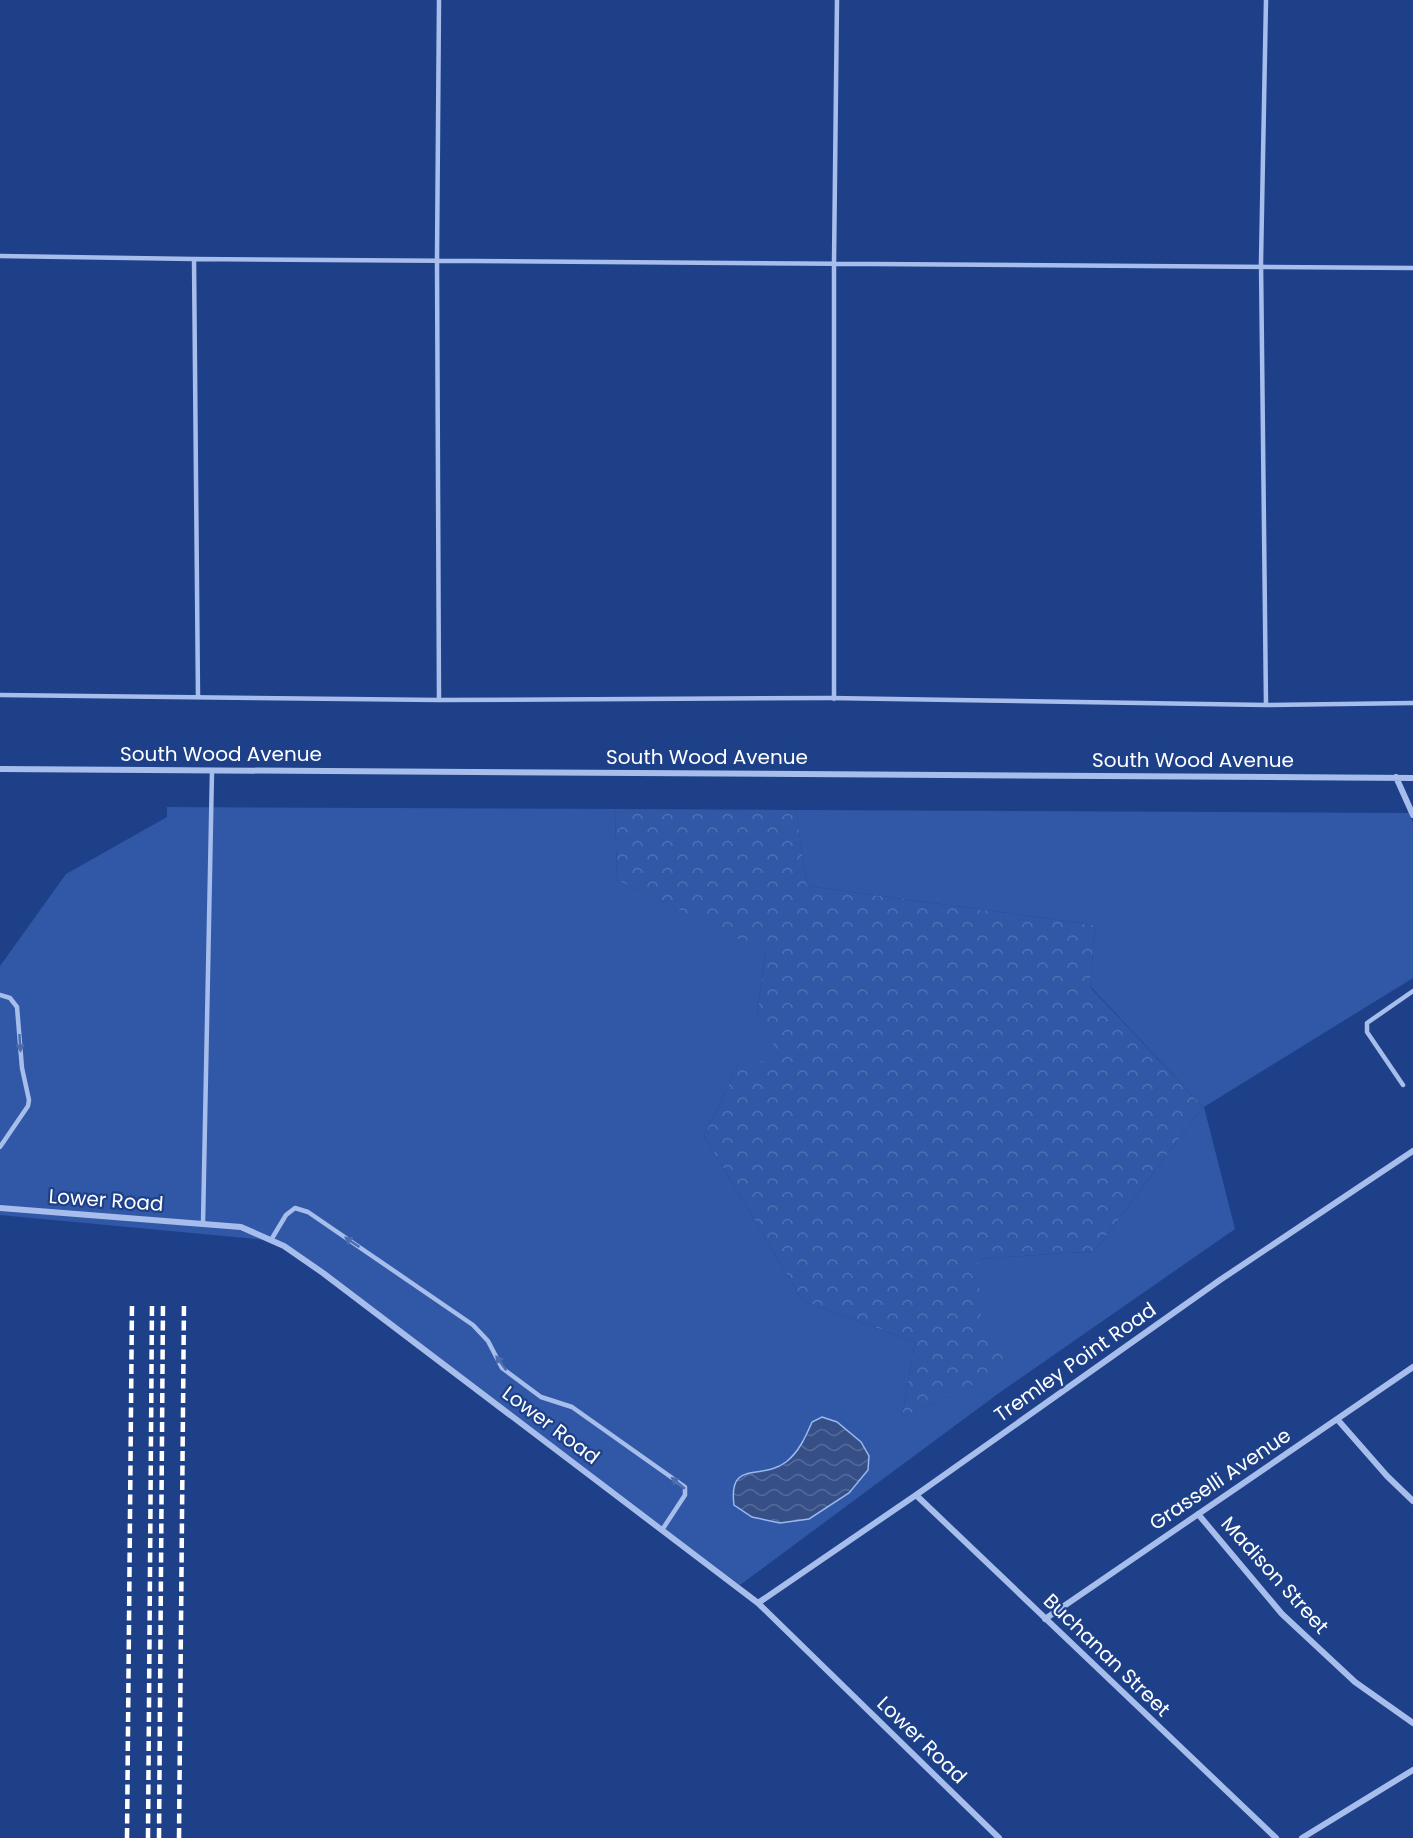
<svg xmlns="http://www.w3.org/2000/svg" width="1413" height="1838" viewBox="0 0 1413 1838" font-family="Poppins,sans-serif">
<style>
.forest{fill:url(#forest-crowns)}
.park{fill:#3058a7}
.water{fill:url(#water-waves);stroke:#9ab8ee;stroke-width:1.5}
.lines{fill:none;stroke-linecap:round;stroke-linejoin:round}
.lane{stroke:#a7beec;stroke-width:4.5}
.street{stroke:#a7beec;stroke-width:6}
.rail{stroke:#fff;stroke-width:4.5;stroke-dasharray:10 4.5;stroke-linecap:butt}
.oneway{fill:#4d6cac}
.labels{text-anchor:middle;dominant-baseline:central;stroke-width:4.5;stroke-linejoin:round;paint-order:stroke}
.street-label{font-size:20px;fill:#fff;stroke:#1d4089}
</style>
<defs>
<pattern id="forest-crowns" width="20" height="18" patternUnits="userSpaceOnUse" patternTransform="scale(1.5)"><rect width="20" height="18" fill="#3058a7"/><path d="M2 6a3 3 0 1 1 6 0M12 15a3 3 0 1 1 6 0" fill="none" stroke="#4f71b4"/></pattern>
<pattern id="water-waves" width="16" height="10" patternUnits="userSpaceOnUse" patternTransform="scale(1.5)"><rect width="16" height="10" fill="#365087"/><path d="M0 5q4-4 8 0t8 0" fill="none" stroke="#546a99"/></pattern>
</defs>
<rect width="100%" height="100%" fill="#1d4089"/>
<path class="forest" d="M615,809L796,810L807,886L1095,925L1090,987L1203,1107L1095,1251L978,1259L1027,1361L902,1417L915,1342L803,1301L704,1136L739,1063L757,1017L765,953L617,880Z"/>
<path class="park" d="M167,807L615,809L617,880L765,952L757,1017L782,1059L739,1063L704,1136L803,1301L915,1342L902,1417L1026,1361L982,1336L978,1259L1095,1251L1203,1107L1090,986L1095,925L807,886L796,810L1409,813L1413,822V978L1204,1107L1235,1229L999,1393L740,1585L276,1241L0,1215V966L66,874L167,817Z"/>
<path class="water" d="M822,1417L837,1422L861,1442L869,1456L868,1470L849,1493L809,1519L780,1523L752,1517L734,1505C728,1459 761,1481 786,1462C799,1452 806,1436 812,1422Z"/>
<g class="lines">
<path class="lane" d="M439,0L437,261L439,700L830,698L1266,705L1261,262L1266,0
M0,256L194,259L1413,268
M194,259L198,697
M0,695L439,700
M834,699V263L837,0
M1266,705L1413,703
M0,995L10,998L17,1007L22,1068L29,1100L28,1106L0,1147
M1403,1085L1367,1032V1023L1413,991
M203,1224L212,771
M271,1240L286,1215L295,1208L308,1212L473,1325L488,1341L502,1368L541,1397L572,1407L685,1487V1495L662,1530"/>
<path class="street" d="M0,769L1413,778
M1396,777L1413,815
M0,1208L241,1227L284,1246L323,1273L758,1603L999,1838
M1337,1419L1387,1476L1413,1501
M916,1495L1276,1838
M1198,1514L1282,1614L1355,1682L1413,1723
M758,1603L916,1495L1220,1280L1413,1151
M1045,1619L1413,1367
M1302,1838L1413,1770"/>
<path class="rail" d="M127,1838L132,1302
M148,1838L152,1302
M159,1838L163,1302
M179,1838L184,1302"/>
</g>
<defs><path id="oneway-solid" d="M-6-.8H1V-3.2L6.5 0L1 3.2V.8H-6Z" transform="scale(1.5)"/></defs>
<g class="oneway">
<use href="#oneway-solid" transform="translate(20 1043) rotate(86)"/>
<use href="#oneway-solid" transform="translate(352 1242) rotate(-146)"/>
<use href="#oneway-solid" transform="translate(501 1363) rotate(-126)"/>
<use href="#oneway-solid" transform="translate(678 1483) rotate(-140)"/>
</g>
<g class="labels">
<g class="street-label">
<text x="221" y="754">South Wood Avenue</text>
<text x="707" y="757">South Wood Avenue</text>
<text x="1193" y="760">South Wood Avenue</text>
<text transform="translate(106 1200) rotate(4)">Lower Road</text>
<text transform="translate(1075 1362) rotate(-35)">Tremley Point Road</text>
<text transform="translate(551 1425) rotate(37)">Lower Road</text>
<text transform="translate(1220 1479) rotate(-34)">Grasselli Avenue</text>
<text transform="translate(1275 1575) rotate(48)">Madison Street</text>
<text transform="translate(1107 1655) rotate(44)">Buchanan Street</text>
<text transform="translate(922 1740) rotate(44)">Lower Road</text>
</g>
</g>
</svg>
